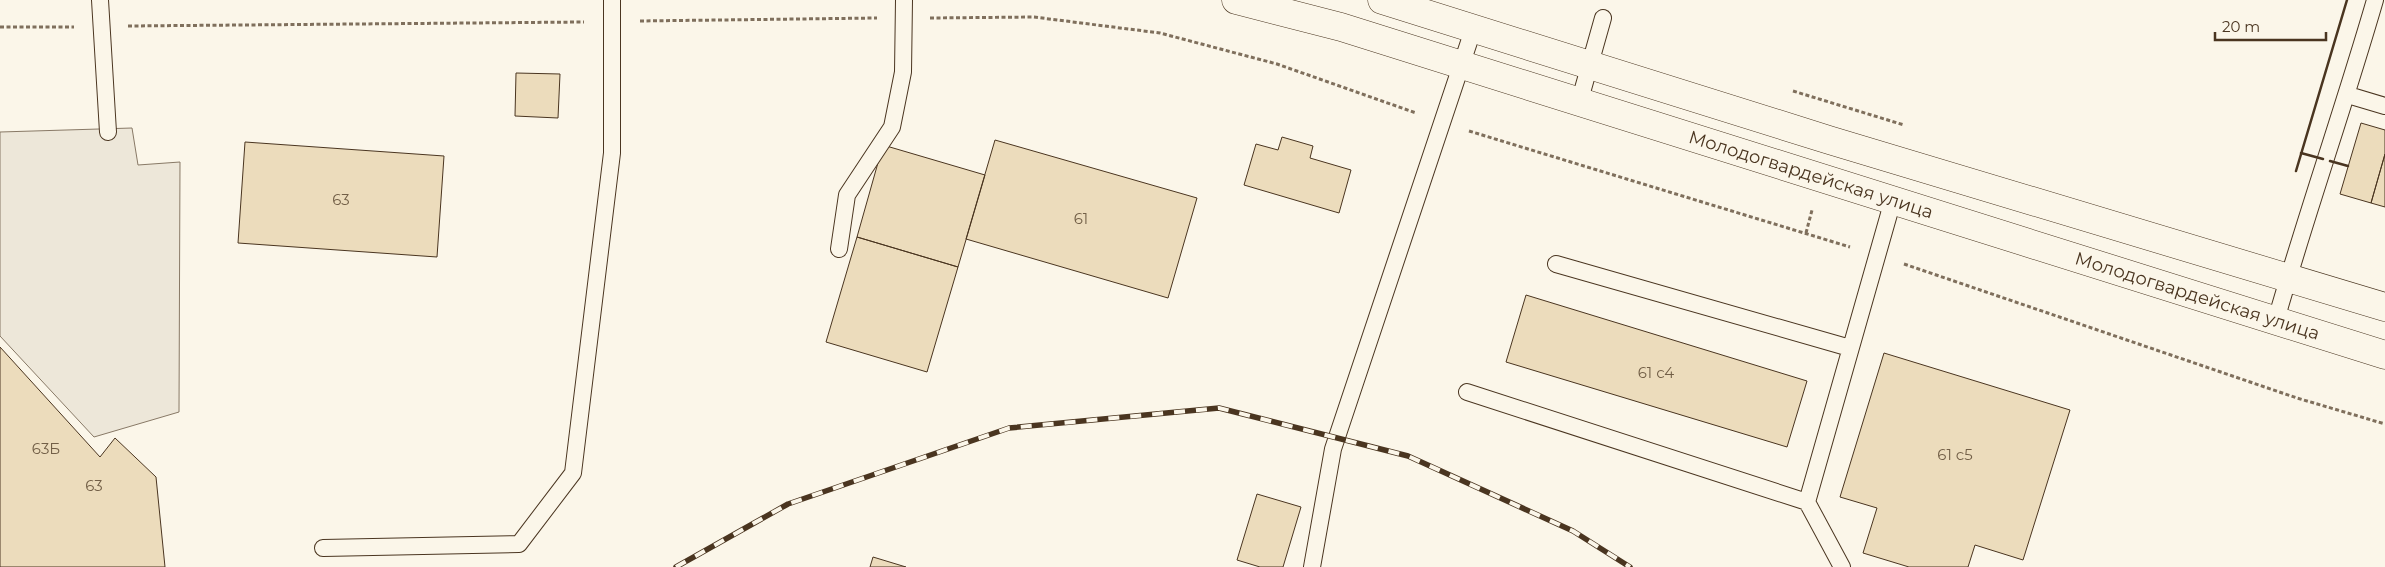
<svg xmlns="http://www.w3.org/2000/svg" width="2385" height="567" viewBox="0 0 2385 567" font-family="Montserrat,sans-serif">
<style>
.parking{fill:#ede7d9;stroke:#887966}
.building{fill:#ecdcbc;stroke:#4a3520}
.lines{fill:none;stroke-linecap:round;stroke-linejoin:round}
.lane-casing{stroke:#4a3520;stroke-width:18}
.secondary-casing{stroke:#4a3520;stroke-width:29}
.path{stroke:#7f6f5c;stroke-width:3;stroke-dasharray:4 2.5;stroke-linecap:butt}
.lane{stroke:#fbf6e9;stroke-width:16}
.secondary{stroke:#fbf6e9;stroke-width:28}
.rail-casing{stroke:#4a3520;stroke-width:5.5}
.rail{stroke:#fbf6e9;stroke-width:4;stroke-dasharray:11;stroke-linecap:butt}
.wall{stroke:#4a3520;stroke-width:2.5}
.labels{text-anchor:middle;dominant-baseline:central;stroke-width:4;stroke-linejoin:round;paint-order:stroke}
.number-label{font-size:15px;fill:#725f47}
.street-label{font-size:18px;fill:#4a3520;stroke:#fbf6e9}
</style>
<rect width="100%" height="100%" fill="#fbf6e9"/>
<path class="parking" d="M132,128L138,165L180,162L179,412L94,437L0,336V132Z"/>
<path class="building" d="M516,73L560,74L558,118L515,116Z
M2361,123L2385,130V154L2371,203L2340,194Z
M1282,137L1313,146L1310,158L1351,170L1339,213L1244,185L1256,144L1278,150Z
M995,140L1197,198L1168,298L966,239Z
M245,142L444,156L437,257L238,243Z
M883,145L985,175L958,267L857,237Z
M2385,154V207L2371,203Z
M857,237L958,267L927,372L826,342Z
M1526,295L1807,381L1787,447L1506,362Z
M0,347L100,457L115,438L156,477L165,567H0Z
M1884,353L2070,410L2023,560L1975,545L1968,567H1909L1863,553L1877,508L1840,497Z
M1257,494L1301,507L1283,567H1260L1237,560Z
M873,557L906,567H870Z"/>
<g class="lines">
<defs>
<path id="lane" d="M100,0L108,132
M2348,95L2385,106
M1579,103L1603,18
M839,249L847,195L892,127L903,72L904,0
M1556,264L1850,348
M2276,320C2307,212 2344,107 2375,0
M1467,392L1807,502
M323,548L519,544L573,473L612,153V0
M1312,567L1333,449L1474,27
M1842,567L1807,502L1893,200"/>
<g id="secondary">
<path id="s1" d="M1236,0L1341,27L2385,355"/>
<path d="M1382,0L1829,140L2385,307"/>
</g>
</defs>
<use href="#lane" class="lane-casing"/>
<use href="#secondary" class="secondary-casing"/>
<path class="path" d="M930,18L1034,17L1160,33L1277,64L1416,113
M640,21L877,18
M128,26L584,22
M0,27H74
M1793,91L1904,125
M1469,131L1850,247
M1806,233L1812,210
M1904,264L2297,398L2385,424"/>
<use href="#lane" class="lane"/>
<use href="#secondary" class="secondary"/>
<defs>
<path id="rail" d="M676,567L788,504L1009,428L1219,408L1408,456L1573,531L1630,567"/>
</defs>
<use href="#rail" class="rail-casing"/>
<use href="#rail" class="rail"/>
<path class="wall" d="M2301,153L2323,159
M2330,161L2348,166
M2296,171L2347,0"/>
</g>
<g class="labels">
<g class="number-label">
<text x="341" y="199">63</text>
<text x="1081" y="218">61</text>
<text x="1656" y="372">61 с4</text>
<text x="46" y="448">63Б</text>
<text x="1955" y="454">61 с5</text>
<text x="94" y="485">63</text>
</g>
<g class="street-label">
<text stroke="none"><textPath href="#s1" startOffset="601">Молодогвардейская улица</textPath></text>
<text stroke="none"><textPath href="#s1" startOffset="1006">Молодогвардейская улица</textPath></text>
</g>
</g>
<path d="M2215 32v8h111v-8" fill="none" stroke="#4a3520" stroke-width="2.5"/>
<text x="2222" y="32" font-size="15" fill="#4a3520" stroke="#fbf6e9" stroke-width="4" paint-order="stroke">20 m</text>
</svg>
